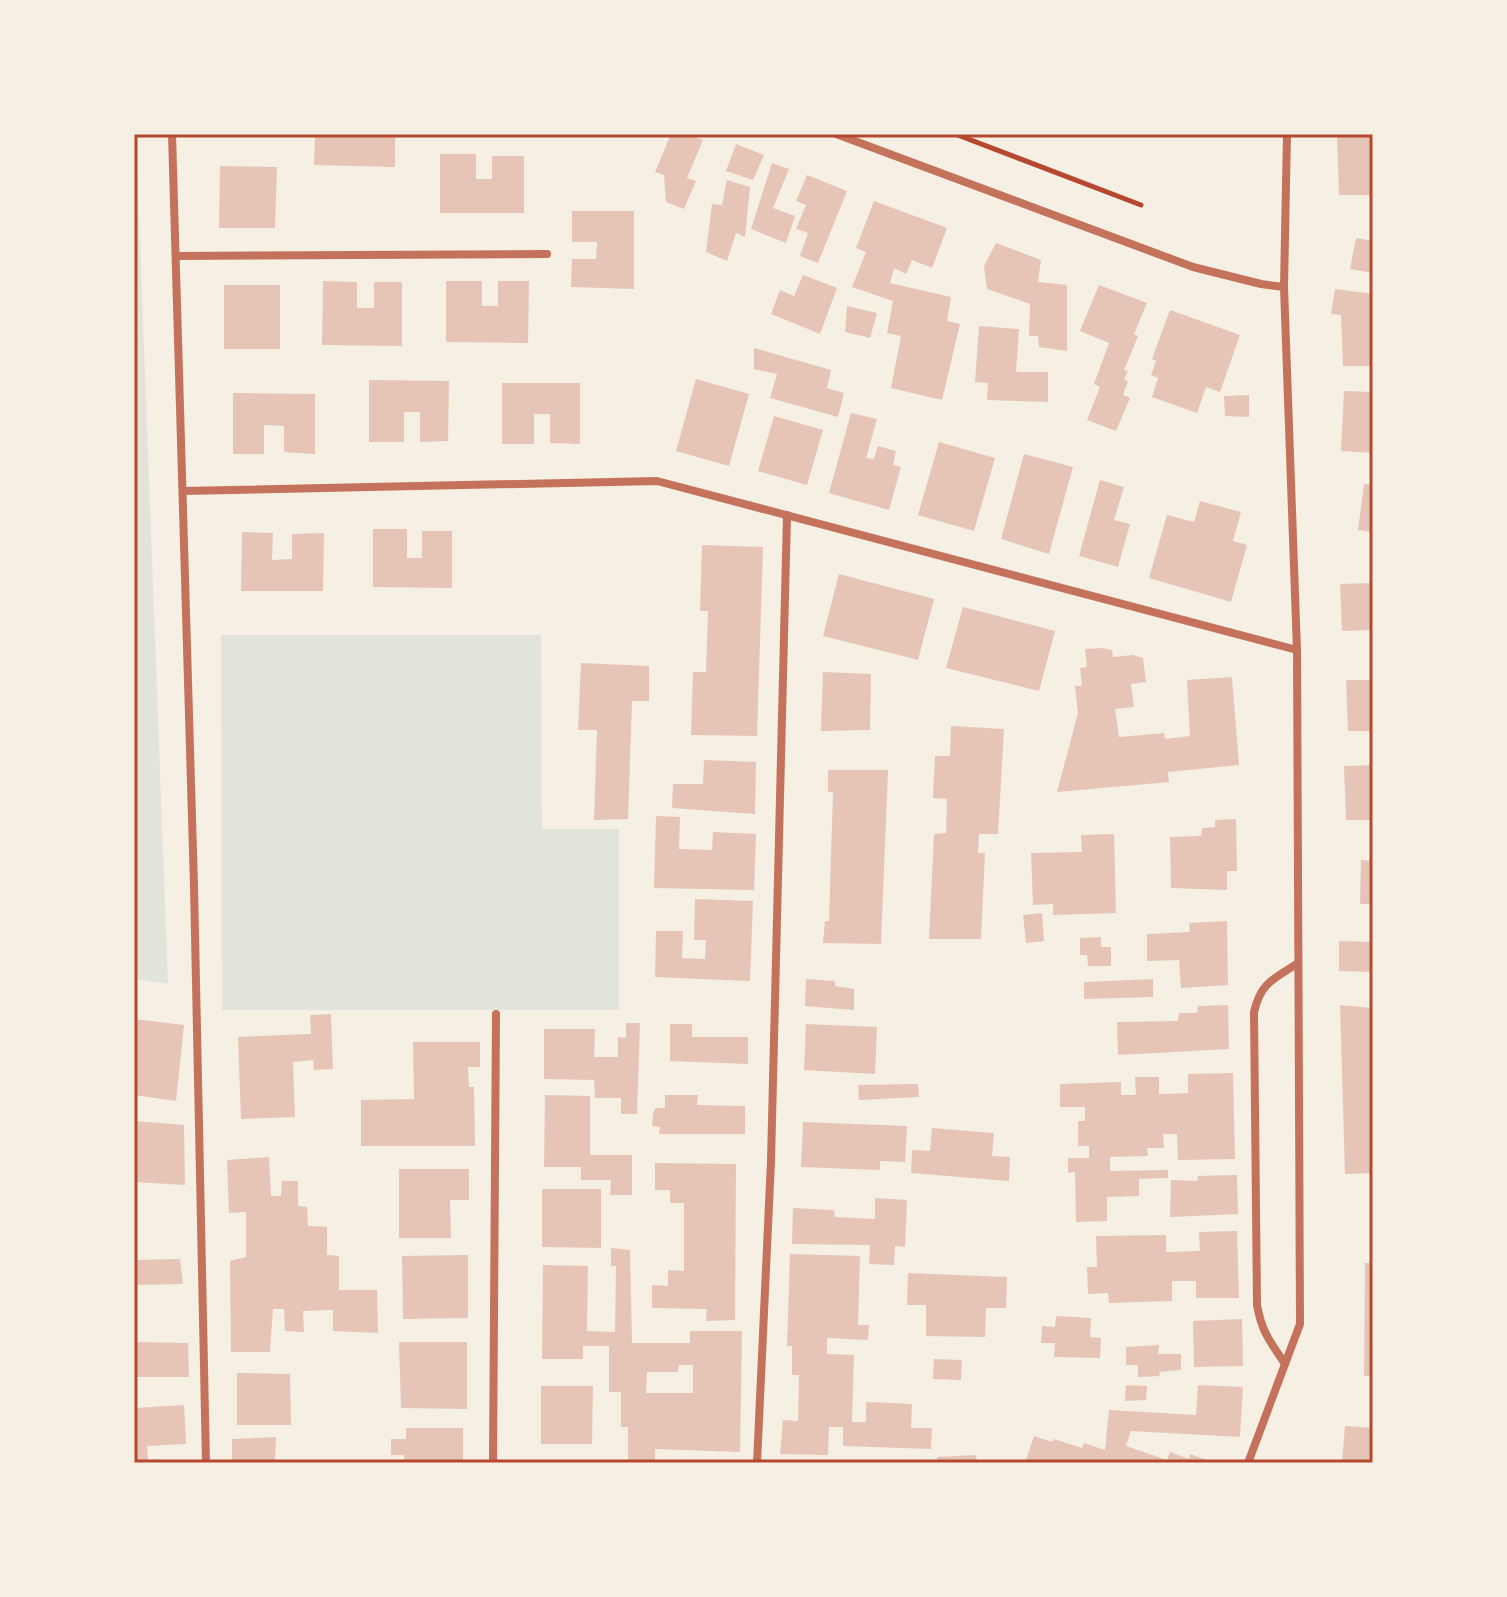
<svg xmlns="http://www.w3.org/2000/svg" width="1507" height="1597" viewBox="0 0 1507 1597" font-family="'Golos Text',sans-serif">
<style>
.green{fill:#e2e4dc}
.building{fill:#e6c5b7;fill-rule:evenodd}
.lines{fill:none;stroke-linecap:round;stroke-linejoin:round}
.path{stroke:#b5482f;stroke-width:5}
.minor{stroke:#c5725c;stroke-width:8}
.neatline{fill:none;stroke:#b5482f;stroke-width:3}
</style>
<rect width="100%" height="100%" fill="#f6efe4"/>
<path class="green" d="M134,134H136L168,984L134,979Z
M221,635H541L542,829H619V1010H222Z"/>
<path class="building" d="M315,134H395V167L314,165Z
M671,134H689L703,140L687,178L696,181L684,209L666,202L664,175L655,172Z
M1337,134H1373V195H1339Z
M736,144L764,155L753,180L726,171Z
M440,154H476V179H492V156H524V213H440Z
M772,163L789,169L773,208L795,216L786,243L751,229Z
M220,166L277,167L275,228H219Z
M807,175L847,191L818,263L800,256L808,233L796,229L806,205L796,201Z
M727,180L750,187L745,237L736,233L727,261L706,252L712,204L722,205Z
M874,201L947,228L932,268L912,260L906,274L894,268L890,283L951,297L947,321L960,324L942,400L891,388L901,336L887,333L893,301L852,287L866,252L856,248Z
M572,211H634V289L571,287L572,259H596L597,242H572Z
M1356,238L1373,241V273L1350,269Z
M996,243L1041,260L1038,282L1067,285V351L1039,347L1038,336H1029L1030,304L987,289L984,266Z
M803,275L837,288L820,334L771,314L780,290L794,296Z
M323,281L357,282V308H374V282H402V346L322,345Z
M446,281H482V306H498V281H529L528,343L446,342Z
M224,285H280V349H224Z
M1099,285L1147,303L1134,334L1138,336L1124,370L1128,371L1124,380L1128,381L1123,395L1130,398L1116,431L1087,420L1100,387L1094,384L1109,343L1080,331Z
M1335,289L1373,294V366H1343L1341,315L1331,314Z
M847,306L877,313L870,338L845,332Z
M1170,310L1240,335L1220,392L1206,387L1197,413L1152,397L1158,378L1151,375L1156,361L1152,359Z
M979,326L1019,329L1016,372H1048V402L987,400L988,383L975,382Z
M754,348L831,370L827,388L844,393L838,417L770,398L777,374L754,369Z
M696,379L749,394L729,466L676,451Z
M369,380L449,381L448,441L420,442V412H404V442H369Z
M502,383H580V444L550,443V414H534V444H502Z
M1344,391L1373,392V453L1341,451Z
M233,393L315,394V454L284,452V426L264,425V454H233Z
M1249,395V417L1225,416L1224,396Z
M851,413L877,419L866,458L874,459L878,446L896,451L893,465L901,467L889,510L829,493Z
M774,416L823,430L807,485L758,471Z
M939,442L995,458L974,531L918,515Z
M1024,454L1073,467L1049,554L1001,539Z
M1100,480L1124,487L1114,520L1130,524L1118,567L1079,556Z
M1364,484L1373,485V532L1358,530Z
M1200,501L1241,512L1233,541L1247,545L1231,602L1149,578L1167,515L1194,522Z
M373,529H407V558H422V531H452V588L373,587Z
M242,532L273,533L272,560L292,559V534L324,533L323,591H241Z
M702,545L763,547L757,736L691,735L693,672H706L708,611H700Z
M839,574L934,599L918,660L823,636Z
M1373,583V630L1342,631L1340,584Z
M963,607L1055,631L1039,691L946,668Z
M1101,648L1112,650L1113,657L1133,655L1143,658L1146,682L1131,684L1134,707L1115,709L1119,737L1164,733L1165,739L1190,736L1187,680L1232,677L1239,765L1168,772L1169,782L1057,792L1078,713L1075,686H1082L1080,668L1087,667L1085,649Z
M581,663L649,666V701H632L628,819L594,820L597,730H578Z
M823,672L871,674L870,730L821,731Z
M1346,680H1373V731H1348Z
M951,726L1004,729L998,834H979L978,853H985L981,939H929L934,834L946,833L947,799L933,798L935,756H950Z
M704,760L756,762L755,814L672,808L673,784H703Z
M1373,765V820H1346L1344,766Z
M828,770H888L881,944L823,943L825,921H829L833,792H828Z
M656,816L680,817L679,849L712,850L713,832L756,834L754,890L654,888Z
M1236,819L1237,871H1227V890L1171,888L1170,837L1201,836L1202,828L1215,827V820Z
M1114,834L1116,913L1053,915V904L1033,905L1031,853L1082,852L1081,835Z
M1361,860L1373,861V904H1360Z
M695,899L753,901L750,981L655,977L656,931H683L682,958L705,959L706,940H694Z
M1042,913L1044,941L1026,943L1023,915Z
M1227,921L1228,985L1181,988L1179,960L1147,961V934L1190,932L1189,923Z
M1101,937V947H1111V966H1088L1087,955H1080V938Z
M1339,941L1373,942V972L1339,971Z
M806,979L835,981V986L854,989V1010L805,1006Z
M1153,979V997L1084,999V982Z
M1228,1005L1229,1049L1118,1055L1117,1022L1178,1021L1179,1013H1197L1198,1006Z
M1340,1005L1373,1008V1173L1345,1174Z
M331,1014L333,1069L314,1070L313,1060L293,1062L295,1117L241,1119L238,1037L311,1034L310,1015Z
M134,1019L184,1025L176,1101L134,1095Z
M626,1023H640L637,1114H621V1098H595L594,1080L544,1079V1029H595L594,1057H618V1037L626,1038Z
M670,1024H692V1037H748V1064L670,1061Z
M806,1024L877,1027L875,1074L804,1070Z
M413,1042H480V1067H468L469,1087H474L475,1146H361V1100L414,1099Z
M1233,1073L1235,1159L1178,1160L1177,1134H1163L1164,1148H1147L1148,1156L1110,1157V1171L1168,1170V1178L1139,1179V1196L1107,1197V1221L1076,1222L1075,1172L1068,1173V1158H1089V1146H1078V1121H1085V1107H1060V1084L1121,1082V1095H1136L1135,1077H1159V1094L1188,1093V1074Z
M918,1084L919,1097L859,1100L858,1085Z
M545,1095L590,1096V1155H632V1195H610L611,1180H581V1167H544Z
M665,1095H698L697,1105L745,1106V1134H659L660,1127L652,1126L653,1113L656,1108H665Z
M134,1121L184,1125L185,1185L134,1182Z
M803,1122L907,1126L905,1162L880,1161V1170L801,1167Z
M932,1128L994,1133L992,1156L1010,1157L1009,1181L911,1173L912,1150L930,1151Z
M269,1157L271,1196H281L282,1181H298V1206L307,1207L308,1226L327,1227V1255L339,1256V1290H377L378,1333L333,1331V1310L303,1311L304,1332L285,1331L284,1309H273L270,1352H231L230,1261L246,1257V1212L229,1213L227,1160Z
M655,1163L736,1164L735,1320L706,1321L707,1309L652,1308V1285L668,1286V1270L684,1271V1203H670V1190H655Z
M399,1169H469V1200H450L451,1238H399Z
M1237,1175L1238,1214L1170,1217L1171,1180L1197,1181L1198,1176Z
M542,1189H601V1248L542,1247Z
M875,1198L907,1200L905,1247L895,1246L894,1265L869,1264L870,1245L792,1244L793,1208L834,1210L835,1217L875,1219Z
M1237,1231L1239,1298H1196V1281H1172V1301L1109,1303L1108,1293L1088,1294L1087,1267H1097L1096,1236L1166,1235V1252L1200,1251L1199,1232Z
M611,1248L630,1250L632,1343H690V1331H742L740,1452L655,1449V1460H628V1427H621V1392H609V1346H583V1359H542L543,1265L588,1266L587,1331L615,1332L616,1266H611ZM679,1365H693V1393H646L647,1372H678Z
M790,1254L860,1256L858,1325H869L868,1340L827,1338V1354L854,1355L852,1422H866V1402L912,1404L911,1428H932L931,1449L843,1446V1427H829L828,1455L780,1454L783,1420L798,1421L799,1375H792V1346H787Z
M468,1255V1318L403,1319L402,1256Z
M180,1259L183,1284L134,1285V1260Z
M1365,1263H1373V1376H1364Z
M908,1273L1007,1277L1006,1308H986L985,1337L926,1336V1305H907Z
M1056,1316L1091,1318L1090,1337L1101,1338L1100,1358L1054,1357L1055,1343H1041L1042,1326L1055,1327Z
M1242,1319L1243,1366L1194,1367L1193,1321Z
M134,1342L188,1343L189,1377H134Z
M399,1342H467V1409L401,1408Z
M1159,1345L1158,1354H1181V1370L1159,1372L1160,1376L1138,1377V1365H1126V1347Z
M934,1359L962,1360L961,1380L933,1379Z
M237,1373L290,1374L291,1425H237Z
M1126,1385L1147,1386L1146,1400L1125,1401Z
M1198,1385L1243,1387L1240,1437L1131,1431L1126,1446L1167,1460L1170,1452L1189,1459L1190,1454L1215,1463H1025L1034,1436L1052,1442L1054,1439L1082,1448L1084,1443L1105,1450L1109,1410L1196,1415Z
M541,1386H593L592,1444H541Z
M184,1405L186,1444L147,1446L148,1460L159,1459V1463H134V1408Z
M1345,1426L1373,1428V1463H1342Z
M406,1428H463V1463H404V1455H391V1439H406Z
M276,1437L275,1463H232V1439Z
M976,1455L977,1463H937V1457Z"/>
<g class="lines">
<path class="path" d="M955,134L1141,205"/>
<path class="minor" d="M172,134L194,886L206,1463
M836,134L1193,267L1261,284L1284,287
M176,256L547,254
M183,491L657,481L1297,650
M1285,1364C1270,1341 1262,1333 1257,1305L1254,1012C1261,982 1274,979 1298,963
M493,1463L496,1014
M757,1463L771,1161L787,515
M1248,1463L1300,1324L1297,650L1284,287L1287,134"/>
</g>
<rect width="1507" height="1597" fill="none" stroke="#f6efe4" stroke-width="272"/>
<rect x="136" y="136" width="1235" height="1325" class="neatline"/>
</svg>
